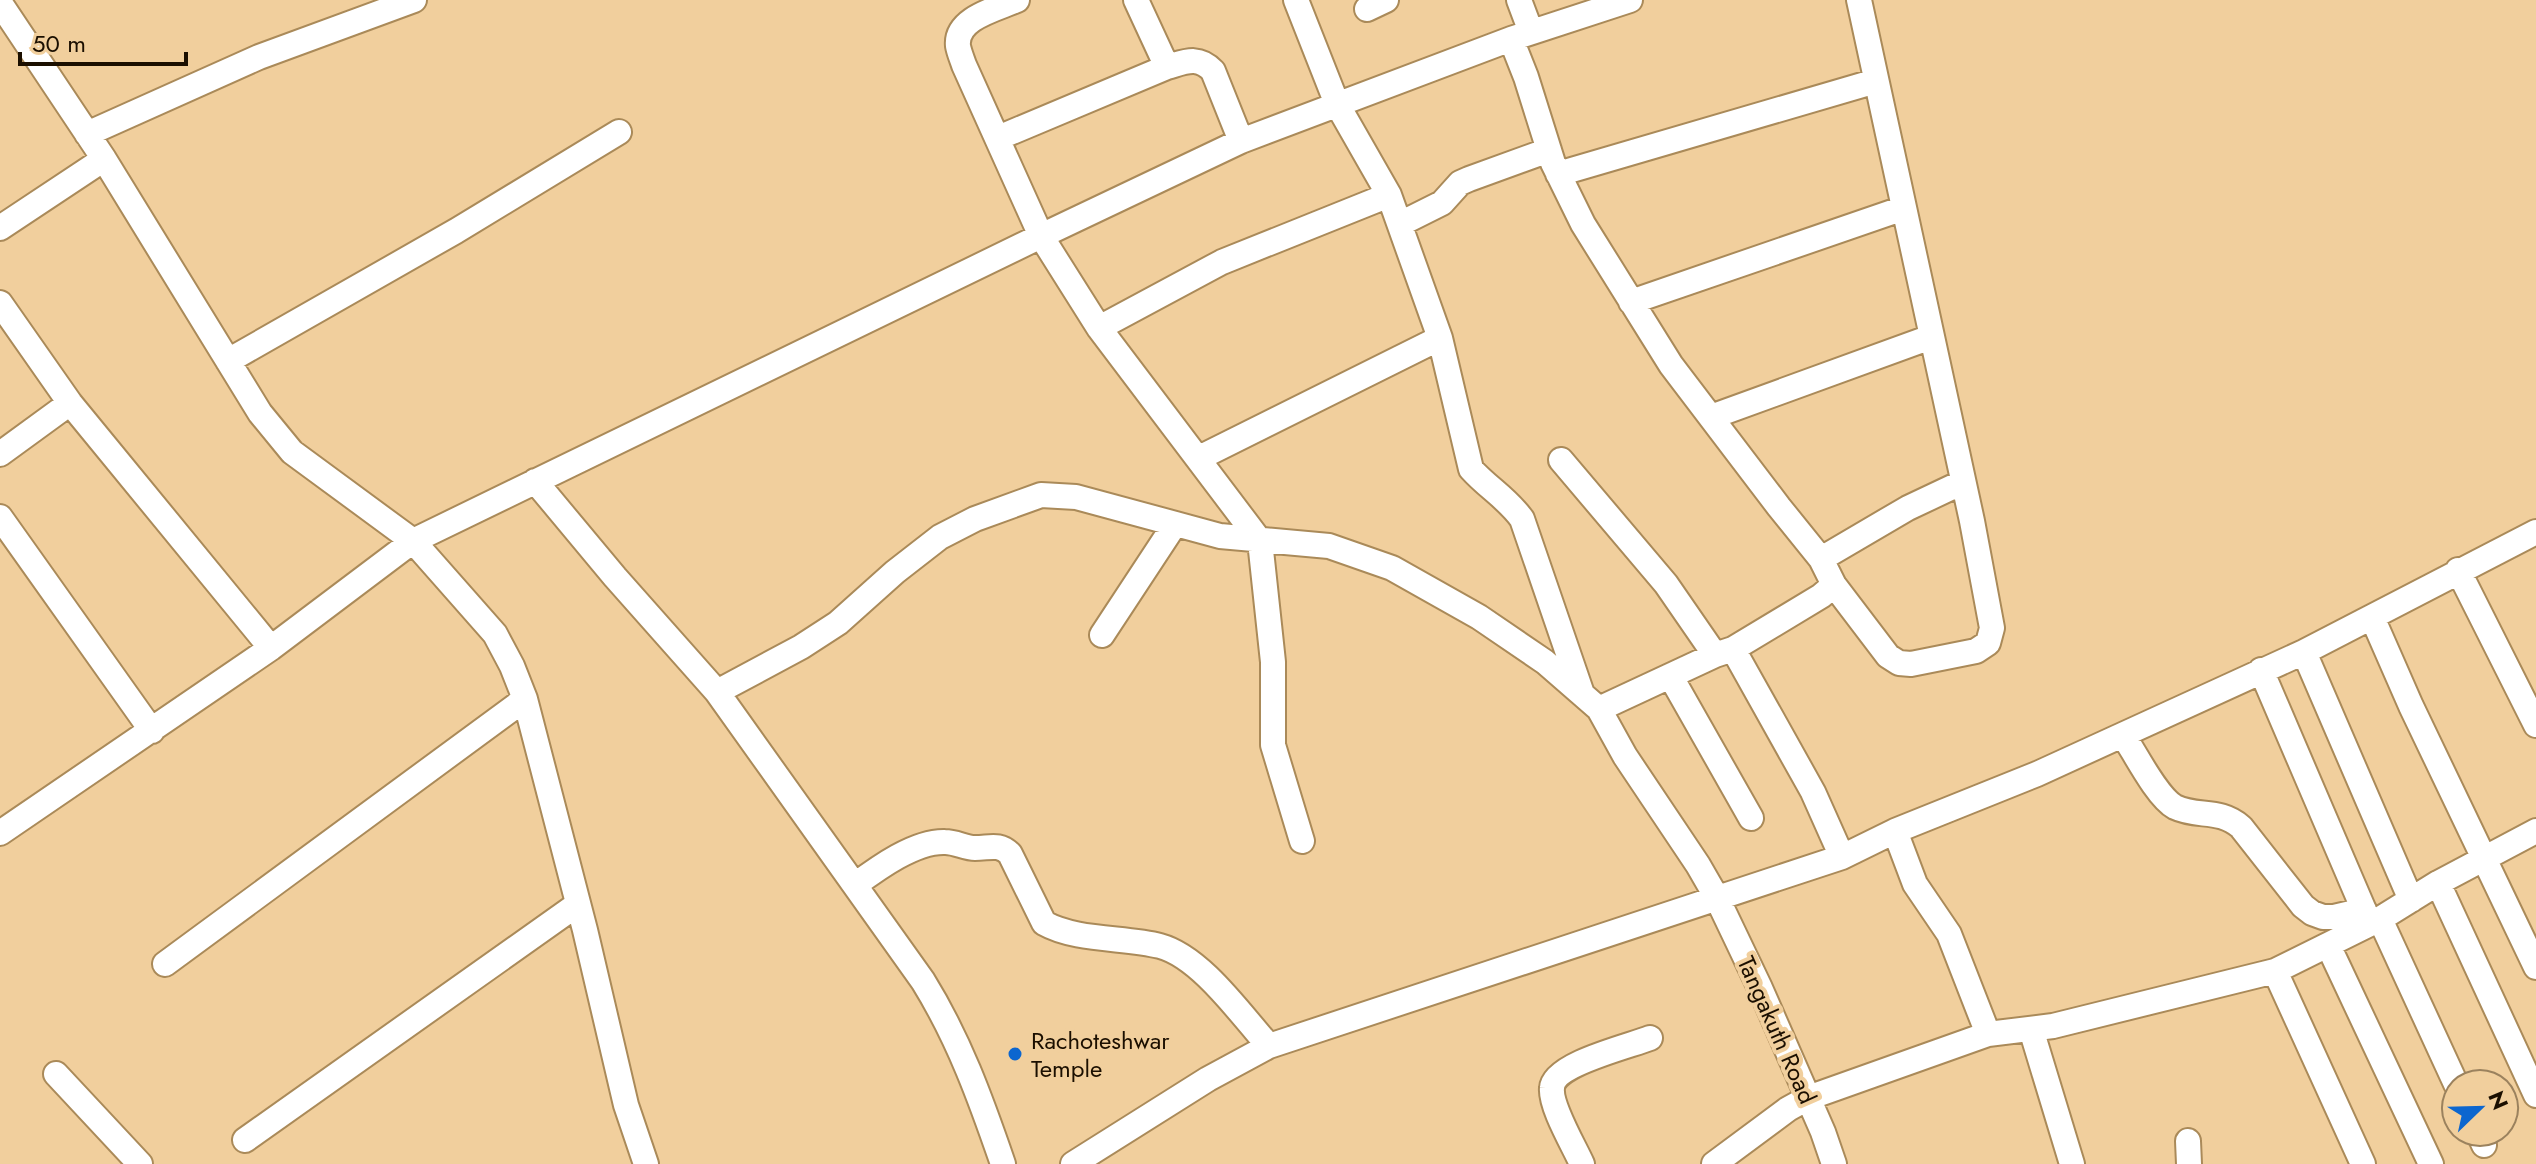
<svg xmlns="http://www.w3.org/2000/svg" width="2536" height="1164" viewBox="0 0 2536 1164" font-family="Jost,sans-serif">
<style>
.lines{fill:none;stroke-linecap:round;stroke-linejoin:round}
.minor-casing{stroke:#aa8a59;stroke-width:28}
.minor{stroke:#fff;stroke-width:24}
.poi-dot{fill:#0c66cf;stroke:#f1cf9d;stroke-width:3}
.labels{text-anchor:middle;dominant-baseline:central;stroke-width:8;stroke-linejoin:round;paint-order:stroke}
.street-label{font-size:24px;fill:#1b0f00;stroke:#f1cf9d}
.poi-label{font-size:24px;fill:#1b0f00;stroke:#f1cf9d;text-anchor:start}
</style>
<rect width="100%" height="100%" fill="#f1cf9d"/>
<g class="lines">
<defs>
<path id="minor" d="M1136,0L1167,67C1185,62 1198,55 1213,71L1241,141
M1296,0L1337,104L1389,195L1440,338L1471,469C1488,488 1507,498 1522,519L1581,691
M1519,0L1531,32
M0,3L104,159L260,413L292,452L413,541L495,634L512,666L525,699L585,930L626,1105L646,1164
M1367,9L1386,0
M1511,39L1526,77L1553,163L1583,224L1671,365L1779,507L1821,559L1834,585L1888,656L1899,663L1911,664L1976,651L1988,643L1992,628L1972,521L1859,0
M87,134L259,57L414,0
M998,138L1167,67
M1558,174L1876,81
M1400,224L1442,203L1460,183L1469,179L1549,150
M0,228L104,159
M1631,302L1904,208
M0,303L70,403L271,648
M1099,328L1222,262L1389,195
M228,361L456,231L619,132
M1711,417L1931,337
M0,454L70,403
M1199,458L1440,338
M1561,460L1666,584L1715,655
M535,481L615,577L717,692L923,981C959,1039 981,1100 1003,1164
M0,517L152,731
M1821,559L1908,508L1963,482
M2458,570L2536,725
M2372,617L2411,706L2536,967
M1102,635L1175,524
M1733,649L1813,792L1842,857
M2304,652L2411,900
M2261,670L2369,922
M1671,677L1751,818
M717,692L801,647L838,623L895,572L940,537L975,519L1041,495L1076,497L1220,536L1329,546L1392,568L1479,617L1545,662L1599,709L1625,756L1698,865L1717,898L1760,988L1823,1132L1834,1164
M1599,709L1715,655L1733,649L1821,596L1834,585
M2123,735C2135,753 2157,797 2175,807C2198,818 2219,808 2241,827L2303,906L2312,913L2323,917H2334L2364,910
M1895,831L1915,884L1949,934L1988,1034
M0,833L271,648L413,541L1041,236L964,65C962,59 959,52 958,46C955,18 997,9 1017,0
M1302,841L1273,745V662L1260,541L1099,328L1041,236L1241,141L1511,39L1630,0
M2438,883L2536,1095
M855,885C878,868 915,841 945,842C956,842 965,848 975,848C990,848 999,843 1010,854L1044,923C1076,941 1125,937 1160,946C1201,957 1241,1015 1269,1046
M2380,919L2456,1084
M2328,945L2431,1164
M165,964L525,699
M2275,971L2363,1164
M2031,1029L2072,1164
M56,1074L140,1164
M2478,1132L2484,1145
M245,1140L578,904
M2188,1141L2189,1164
M1073,1164L1208,1079L1269,1046L1842,857L1895,831L2037,774L2304,652L2536,532
M1582,1164C1574,1146 1550,1106 1552,1088C1553,1064 1630,1046 1650,1038
M1714,1164L1788,1109L1808,1098L1988,1034L2053,1026L2275,971L2380,919L2438,883L2536,831"/>
</defs>
<use href="#minor" class="minor-casing"/>
<use href="#minor" class="minor"/>
</g>
<circle class="poi-dot" cx="1015" cy="1054" r="8"/>
<g class="labels">
<g class="street-label">
<text transform="translate(1777 1030) rotate(66)">Tangakuth Road</text>
</g>
<g class="poi-label">
<text x="1031" y="1040">Rachoteshwar<tspan x="1031" dy="28">Temple</tspan></text>
</g>
</g>
<g transform="translate(2480 1108) rotate(67)"><circle r="38" fill="#f1cf9d" stroke="#9b825e" stroke-width="2"/>
<path d="M0-6L14 30L0 20L-14 30Z" fill="#0c66cf"/>
<text y="-12" font-size="22" font-weight="bold" text-anchor="middle" fill="#1b0f00">N</text>
</g>
<path d="M20 52v12h166v-12" fill="none" stroke="#1b0f00" stroke-width="4"/>
<text x="32" y="52" font-size="24" fill="#1b0f00" stroke="#f1cf9d" stroke-width="6" paint-order="stroke">50 m</text>
</svg>
